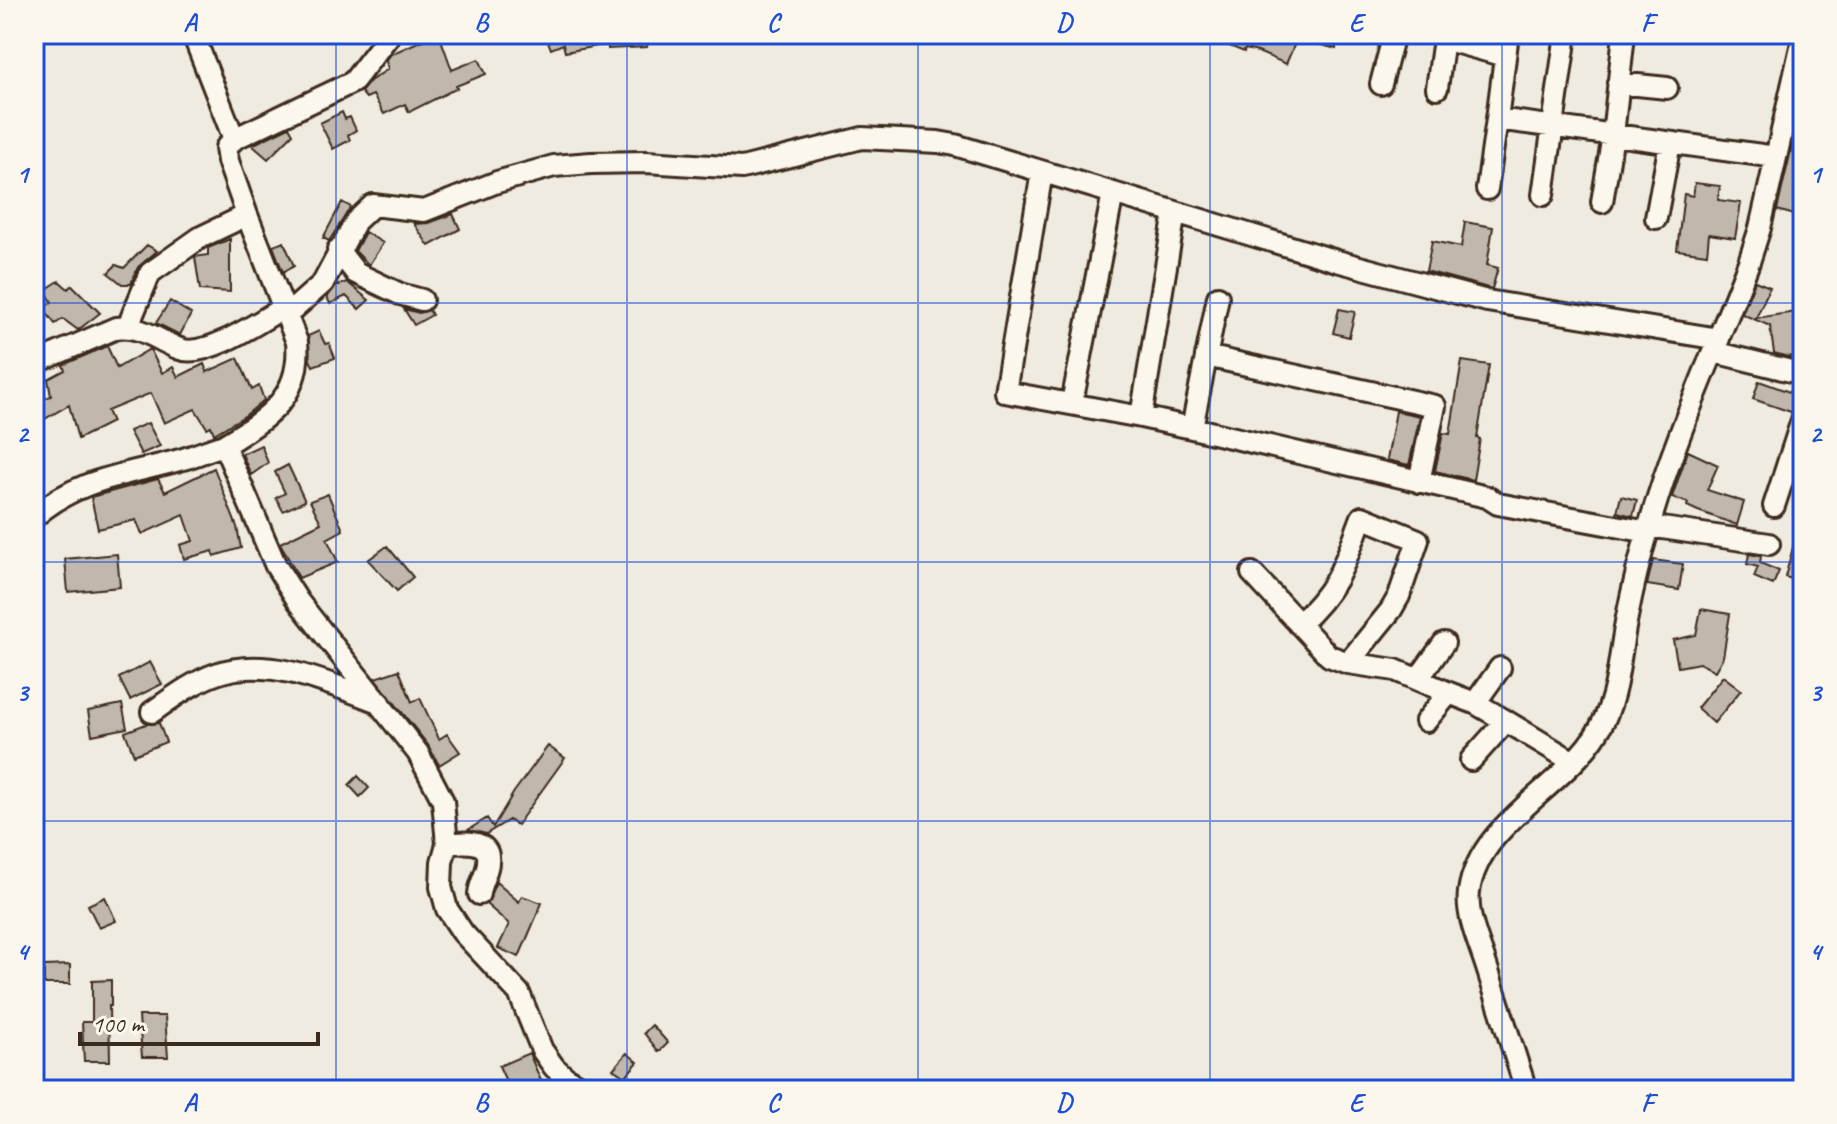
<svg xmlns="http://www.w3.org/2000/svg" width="1837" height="1124" viewBox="0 0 1837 1124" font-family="Caveat,sans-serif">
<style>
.building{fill:#c0b8ad;stroke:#3b2a1e;stroke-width:2}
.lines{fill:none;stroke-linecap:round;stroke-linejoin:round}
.minor-casing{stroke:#3b2a1e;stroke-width:26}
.minor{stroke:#fbf7ec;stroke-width:20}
.grid{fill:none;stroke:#1d4ed8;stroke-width:2;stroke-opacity:0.55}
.neatline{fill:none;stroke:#1d4ed8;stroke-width:3}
.grid-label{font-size:26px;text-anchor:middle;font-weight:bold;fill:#1d4ed8}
</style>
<rect width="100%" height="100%" fill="#f0ebe0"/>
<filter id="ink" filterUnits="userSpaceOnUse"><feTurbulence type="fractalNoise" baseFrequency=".0125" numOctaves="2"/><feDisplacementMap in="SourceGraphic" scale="16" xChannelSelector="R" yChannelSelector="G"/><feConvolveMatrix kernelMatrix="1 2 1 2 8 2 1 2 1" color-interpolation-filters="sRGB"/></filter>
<g filter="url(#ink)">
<path class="building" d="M436,34H439L452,70L479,59L486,74L456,86L457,88L409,112L405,104L384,114L373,95L366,98L361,92L370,81L388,69L386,61L391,54Z
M545,34H649L647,47L608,49V44L565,52L563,44L551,49Z
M1200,34H1280L1296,41L1286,64L1258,52L1245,49L1244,52Z
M1296,34H1336V49L1296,38Z
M1801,108H1803V196L1798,216L1777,210Z
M342,112L345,119L350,117L356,130L348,135L350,140L333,149L320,123Z
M289,127L293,134L268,159L252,145Z
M1695,183L1720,186L1718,200L1741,203L1735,238L1709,234L1707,254L1677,250L1684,194L1693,196Z
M342,202L351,207L329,241L323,238Z
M453,214L460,229L429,246L414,224L429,223Z
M1465,222L1493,227L1487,265L1498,268L1492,289L1426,271L1432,241L1461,247Z
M365,232L383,243L369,265L355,251Z
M230,239V292L200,290L195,257L208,255V248Z
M284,242L294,266L283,272L273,246Z
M147,245L157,251L138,267L131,284H122L108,273L116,265L124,268Z
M59,281L68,289L72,285L100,313L78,330L63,319L55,324L43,308L52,302L45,290Z
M1755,281L1770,287L1756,318L1803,311V354L1788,357L1774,353L1770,326L1742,314Z
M347,282L369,300L359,309L346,296L330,304L327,297L336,286Z
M170,301L191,314L180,335L156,323Z
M404,309L419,313L429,310L432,315L414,325Z
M1339,309L1355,312L1349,337L1333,333Z
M319,331L325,344L329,343L335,358L313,366L310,360L308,336Z
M107,346L117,368L150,349L162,373L173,367L178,377L204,364L207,372L238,358L252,390L259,386L264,400L246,415L214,434L211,426L207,428L195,409L164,423L151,393L107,411L112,422L78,439L69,405L43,420L34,403L51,396L48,379L65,370L63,365Z
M1462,361L1489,365L1477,438L1480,439L1473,480L1435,471L1443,433L1450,434Z
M1759,381L1801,396L1797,406L1791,412L1753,399Z
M1396,411L1420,416L1409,465L1387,460Z
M148,423L160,446L141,454L129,431Z
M261,445L268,463L251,475L242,454Z
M1688,451L1718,465L1707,490L1744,502L1737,525L1698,511L1687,506L1688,503L1672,497Z
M288,465L305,501L283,511L276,498L285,493L275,472Z
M214,468L237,527L241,548L214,556L213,551L184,559L180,545L193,541L184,515L142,534L136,520L98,529L91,497L158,479L165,492Z
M328,494L343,530L327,539L338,562L299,578L280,543L321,523L310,501Z
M1621,496L1637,500L1633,516L1617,512Z
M1799,525H1803V582L1785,577Z
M387,546L413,577L397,591L368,560Z
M117,554L120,587L68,592L65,559Z
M1749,554L1761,556L1760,563L1779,571L1773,585L1754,577L1758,567L1747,564Z
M1653,560L1683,564L1679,590L1647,585Z
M1701,609L1730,614L1723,657L1715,671L1699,663L1678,667L1673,640L1696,635Z
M150,662L162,684L130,700L119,678Z
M399,670L412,702L420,698L439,739L447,734L460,752L439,765L428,745L375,678Z
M1723,676L1741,690L1714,723L1697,708Z
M122,704L127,728L92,735L88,711Z
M159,723L166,742L134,755L125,732L146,724Z
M548,746L565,758L517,825L509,820L486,834L468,830L487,818L493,827L514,792Z
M358,776L369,788L360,797L349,785Z
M496,882L519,902L522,896L542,903L519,957L498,948L509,924L486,904Z
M105,897L116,921L99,928L88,905Z
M70,965V984H44V966Z
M111,980V1006H109L110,1061H84L82,1022H92V981Z
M139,1016H165L168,1057H142Z
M652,1025L668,1043L659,1052L644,1033Z
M529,1053L545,1090H510L499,1066Z
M627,1053L638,1062L625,1077L613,1069Z"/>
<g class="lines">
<defs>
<path id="minor" d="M193,34L234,139
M390,34L353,82L234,139L226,148L228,161L247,215L297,342C302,398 266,419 224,445L276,566L298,601L418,753L443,801L447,844L442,862L441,887L447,909L463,933L519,993L542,1050L554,1067L565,1077L587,1090
M1618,83L1667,88
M1381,84L1394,34
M1437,88L1444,39L1505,56
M1497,119L1508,34
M1042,172L1005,392L1141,417L1175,212
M1487,189L1497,119L1776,157
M1543,195L1566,34
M1602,202L1613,135L1624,34
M1656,218L1670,143
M338,250L356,273L400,294L422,300
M287,315L323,283L356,221L373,205L424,211L497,182L554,166L591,163L646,162L742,168L862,138L938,142L955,145L1337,261L1487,301L1719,339
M128,326L150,273L201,237L247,215
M1714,352L1803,374
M1206,356L1435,406L1419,482
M34,361L42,360L116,328C139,324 159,341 180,349C206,359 262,320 284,307
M1072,403L1113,193
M1141,417L1192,428L1218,297
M1192,428L1487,497L1498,504L1648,532
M1774,506L1803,417
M34,517C79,477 128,475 183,459C197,455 210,449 224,445
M1649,526L1769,544
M1252,573L1329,656L1348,663L1395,670L1449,693
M1299,624C1338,589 1344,565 1362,517L1418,540L1399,596L1391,610L1348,663
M1418,679L1444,643
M1475,703L1500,668
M152,712C172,698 193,682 216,674C270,655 329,684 379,702
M1426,721L1449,693L1475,703L1506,721
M1471,760L1506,721L1572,761
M447,844C461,842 491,838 488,862C488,872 480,882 479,894
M1526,1090C1513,1049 1500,1009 1487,968C1480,945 1466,917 1469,892C1479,818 1577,783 1605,718C1619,687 1620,650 1627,617C1633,586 1641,554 1650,523C1676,433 1716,348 1749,262L1760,228L1803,38"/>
</defs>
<use href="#minor" class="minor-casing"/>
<use href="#minor" class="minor"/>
</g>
</g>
<path class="grid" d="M336,34V1090M627,34V1090M918,34V1090M1210,34V1090M1502,34V1090M34,303H1803M34,562H1803M34,821H1803"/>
<rect width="1837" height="1124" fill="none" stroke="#fbf7ec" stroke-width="88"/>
<path d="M80 1032v12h238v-12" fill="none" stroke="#3b2a1e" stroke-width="4"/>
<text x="92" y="1032" font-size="24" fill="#3b2a1e" stroke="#fbf7ec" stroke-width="6" paint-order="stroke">100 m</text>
<rect x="44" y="44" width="1749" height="1036" class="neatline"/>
<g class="grid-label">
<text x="190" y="31">A</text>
<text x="481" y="31">B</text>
<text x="773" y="31">C</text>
<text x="1064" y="31">D</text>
<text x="1356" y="31">E</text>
<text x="1647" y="31">F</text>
<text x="22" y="183">1</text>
<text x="1815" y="183">1</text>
<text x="22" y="442">2</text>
<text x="1815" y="442">2</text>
<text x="22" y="701">3</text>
<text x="1815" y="701">3</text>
<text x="22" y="960">4</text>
<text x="1815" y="960">4</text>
<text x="190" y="1111">A</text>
<text x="481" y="1111">B</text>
<text x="773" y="1111">C</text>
<text x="1064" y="1111">D</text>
<text x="1356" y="1111">E</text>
<text x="1647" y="1111">F</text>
</g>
</svg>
